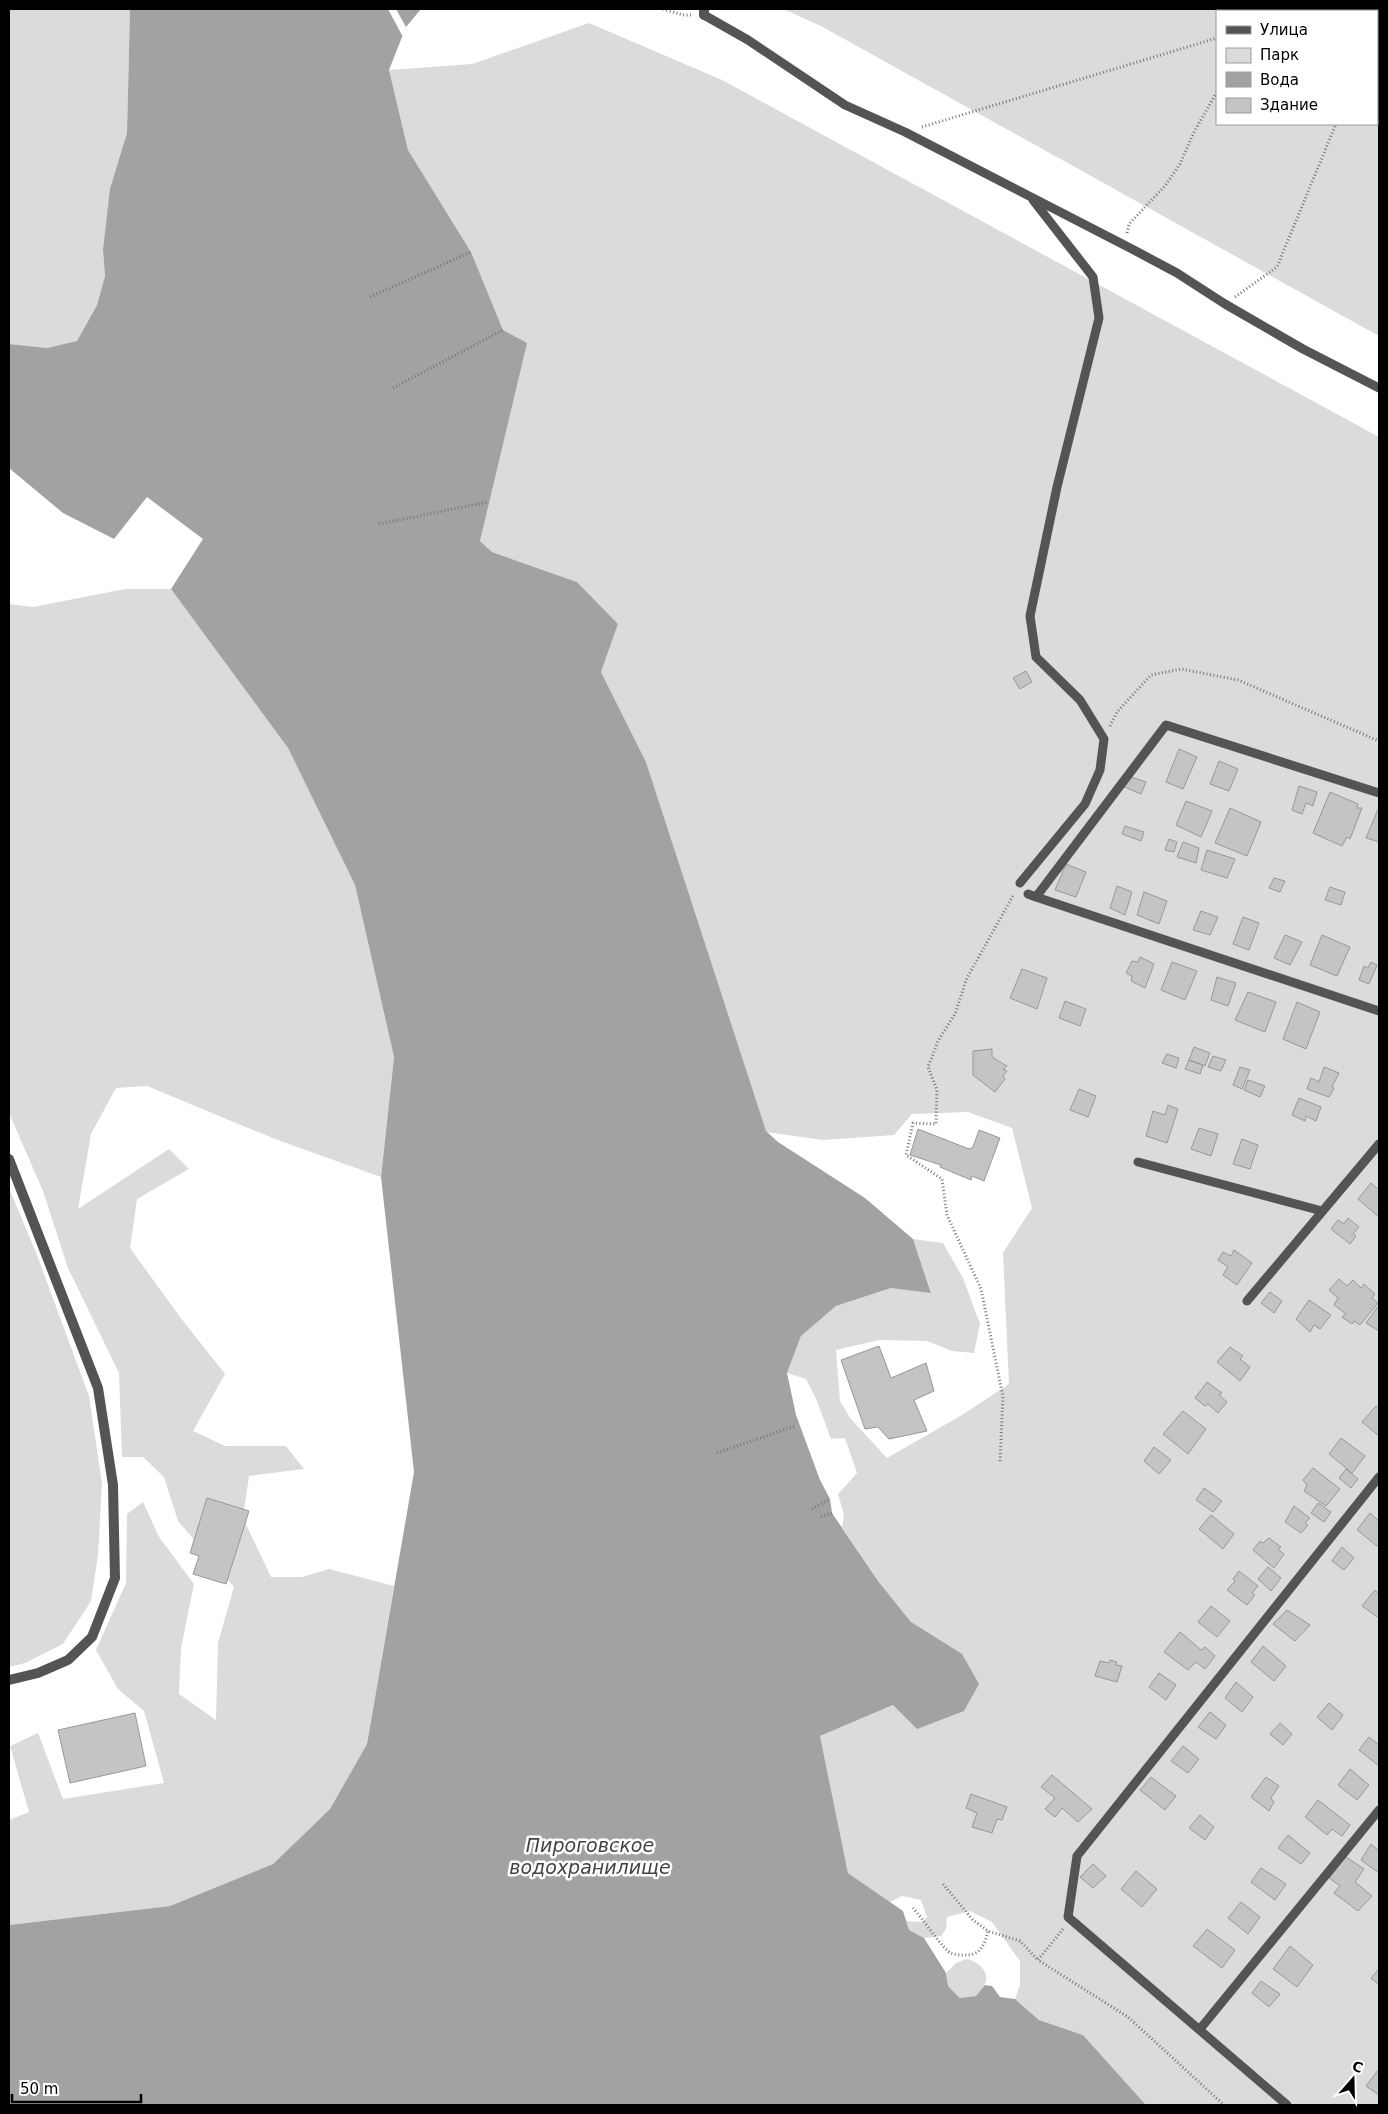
<svg xmlns="http://www.w3.org/2000/svg" width="1388" height="2114" viewBox="0 0 1388 2114" font-family="'DejaVu Sans',sans-serif">
<style>
.green{fill:#dbdbdb;fill-rule:evenodd}
.water{fill:#a2a2a2}
.pier{fill:#fff}
.building{fill:#c4c4c4;stroke:#989898}
.lines{fill:none;stroke-linecap:round;stroke-linejoin:round}
.path{stroke:#767676;stroke-width:3;stroke-dasharray:1 2.5;stroke-linecap:butt}
.service{stroke:#545454;stroke-width:9}
.minor{stroke:#545454;stroke-width:10}
.labels{text-anchor:middle;dominant-baseline:central;stroke-width:5;stroke-linejoin:round;paint-order:stroke}
.water-label{font-size:19px;font-style:italic;fill:#434343;stroke:#fff}
</style>
<rect width="100%" height="100%" fill="#fff"/>
<path class="green" d="M9,9H130L127,133L103,250L105,276L97,305L77,341L47,348L9,344Z
M783,9H1379V336L821,26ZM1377,11V124H1217V11Z
M589,23L722,80L1379,437V2105H1146L1083,2035L1039,2020L1015,1999L1020,1985V1961L992,1922L970,1911L947,1917L946,1929L941,1936L924,1938L909,1930L906,1921L922,1922L927,1917L921,1900L902,1896L890,1902L848,1873L820,1736L893,1705L948,1652L911,1622L878,1581L842,1527L844,1515L838,1494L857,1473L845,1438L831,1439L817,1401L806,1379L787,1373L801,1336L836,1306L891,1288L931,1292L913,1239L943,1243L963,1278L980,1324L974,1353L952,1351L927,1341L879,1340L836,1350L840,1401L850,1418L887,1458L962,1415L1009,1384L1003,1253L1032,1208L1012,1128L968,1112L912,1114L894,1135L823,1140L766,1132L646,762L601,672L618,624L577,582L492,552L480,541L488,502L503,330L471,252L408,150L389,70L472,64Z
M125,589H171L288,748L355,885L394,1057L381,1177L275,1139L147,1086L116,1088L91,1134L78,1209L169,1149L189,1169L137,1199L130,1248L180,1317L225,1374L193,1431L225,1446H286L304,1469L249,1476L243,1518L271,1577H302L329,1569L394,1586L367,1744L330,1809L273,1864L170,1906L9,1925V1820L29,1812L10,1746L38,1733L63,1799L164,1783L144,1711L118,1689L96,1650L126,1583L127,1514L143,1502L159,1537L194,1584L181,1648L179,1694L216,1720L218,1643L234,1587L178,1521L164,1477L143,1457H122L119,1373L68,1268L43,1191L9,1113V604L33,607Z
M9,1188L37,1255L89,1396L102,1484L98,1555L91,1601L63,1644L25,1663L9,1667Z
M966,1959C978,1961 992,1973 984,1986C983,1990 979,1993 976,1996L960,1998L948,1986L946,1973L956,1963Z"/>
<path class="water" d="M130,9H421L406,27L389,70L408,150L471,252L503,330L527,343L480,541L492,552L577,582L618,624L601,672L646,762L766,1131L778,1142L865,1198L913,1239L931,1293L891,1288L836,1306L801,1336L787,1373L796,1415L820,1480L830,1499L832,1513L878,1581L911,1622L962,1654L979,1684L964,1711L917,1729L893,1705L820,1736L848,1873L903,1911L909,1930L924,1938L946,1973L948,1986L960,1998L976,1996L985,1985L992,1986L1000,1997L1015,1999L1039,2020L1083,2035L1146,2105H9V1925L170,1906L273,1864L330,1809L367,1744L414,1472L381,1177L394,1057L355,885L288,748L171,589L203,539L147,497L114,539L63,513L9,468V344L47,348L77,341L97,305L105,276L103,250L110,189L127,133Z"/>
<path class="pier" d="M388,9H396L406,27L403,37Z"/>
<path class="building" d="M1026,671L1032,682L1020,689L1013,678Z
M1179,749L1197,757L1183,789L1166,782Z
M1219,761L1238,769L1229,791L1210,784Z
M1128,776L1146,782L1141,794L1122,786Z
M1299,786L1317,792L1313,806L1306,803L1302,814L1292,810Z
M1330,792L1358,804L1357,808H1362L1350,839L1347,837L1342,846L1313,833Z
M1186,801L1212,811L1201,837L1176,825Z
M1379,807V842L1366,838Z
M1230,808L1261,822L1247,856L1215,843Z
M1125,826L1144,832L1141,841L1122,834Z
M1169,839L1177,842L1174,852L1165,850Z
M1183,842L1199,848L1196,863L1177,857Z
M1207,850L1235,859L1227,878L1201,870Z
M1066,864L1086,872L1076,897L1055,890Z
M1274,878L1285,881L1280,892L1269,888Z
M1117,886L1132,892L1125,915L1110,908Z
M1330,887L1345,892L1341,905L1325,900Z
M1144,892L1167,901L1159,924L1137,915Z
M1201,911L1218,917L1210,935L1193,930Z
M1243,917L1259,923L1249,950L1233,944Z
M1285,935L1302,942L1290,965L1274,958Z
M1322,935L1350,947L1337,976L1310,965Z
M1140,957L1154,964L1145,988L1131,981L1132,976L1126,973L1132,961L1138,962Z
M1172,962L1197,971L1185,1000L1161,990Z
M1371,962L1377,965L1369,984L1359,980L1364,966L1368,968Z
M1022,969L1047,978L1037,1009L1010,998Z
M1217,977L1236,983L1228,1006L1211,1000Z
M1248,992L1276,1002L1265,1032L1235,1020Z
M1065,1001L1086,1009L1080,1026L1059,1018Z
M1297,1002L1320,1012L1306,1049L1283,1039Z
M1194,1047L1210,1053L1205,1066L1189,1060Z
M992,1049V1057L1007,1066L1003,1069L1007,1071L1003,1076L1005,1079L995,1092L973,1075V1051Z
M1167,1054L1179,1058L1176,1068L1162,1063Z
M1213,1056L1226,1060L1221,1071L1208,1067Z
M1189,1060L1203,1065L1200,1074L1185,1069Z
M1240,1067L1250,1070L1242,1089L1233,1085Z
M1324,1067L1339,1073L1332,1087L1334,1088L1329,1097L1307,1089L1311,1078L1319,1082Z
M1248,1080L1265,1086L1260,1097L1244,1090Z
M1079,1089L1096,1096L1088,1117L1070,1110Z
M1299,1098L1321,1107L1316,1121L1306,1116L1305,1121L1292,1115Z
M1168,1105L1178,1109L1167,1143L1146,1136L1153,1111L1165,1115Z
M1199,1128L1218,1134L1211,1156L1191,1149Z
M918,1129L969,1149L973,1147L979,1130L1000,1138L984,1181L972,1176L971,1180L940,1167L941,1165L910,1155Z
M1242,1139L1258,1145L1250,1169L1233,1164Z
M1371,1183L1379,1190V1217L1358,1199Z
M1348,1218L1359,1227L1353,1234L1356,1236L1350,1244L1331,1229L1338,1220L1344,1224Z
M1234,1250L1252,1263L1237,1285L1223,1275L1228,1267L1218,1260L1223,1252L1231,1256Z
M1339,1279L1347,1286L1353,1280L1361,1288L1364,1284L1375,1294L1372,1298L1378,1303L1360,1325L1354,1321L1352,1324L1342,1317L1346,1314L1334,1305L1338,1298L1329,1290Z
M1270,1292L1282,1301L1274,1313L1261,1303Z
M1309,1300L1331,1315L1320,1329L1314,1325L1310,1332L1296,1319Z
M1379,1305V1331L1366,1323Z
M879,1346L891,1378L926,1363L934,1391L914,1400L927,1431L889,1439L878,1427L865,1429L841,1360Z
M1230,1347L1243,1356L1240,1359L1250,1367L1240,1381L1217,1362Z
M1207,1382L1222,1393L1219,1395L1227,1402L1218,1413L1208,1404L1205,1406L1195,1398Z
M1376,1406L1379,1408V1436L1362,1422Z
M1183,1411L1206,1429L1188,1454L1163,1434Z
M1341,1438L1365,1456L1352,1473L1329,1454Z
M1154,1447L1171,1460L1159,1474L1144,1461Z
M1313,1468L1340,1489L1326,1506L1304,1491L1307,1485L1303,1480Z
M1346,1469L1358,1479L1351,1488L1339,1478Z
M1204,1488L1222,1501L1213,1512L1196,1500Z
M207,1498L249,1511L226,1584L193,1574L199,1556L190,1553Z
M1318,1503L1331,1512L1324,1522L1311,1513Z
M1294,1506L1310,1518L1305,1523L1308,1525L1301,1533L1285,1522Z
M1370,1513L1379,1521V1544L1377,1546L1357,1530Z
M1211,1515L1234,1534L1223,1549L1199,1529Z
M1269,1538L1281,1547L1278,1549L1284,1554L1274,1568L1253,1550L1260,1541L1263,1543Z
M1342,1547L1354,1558L1344,1570L1332,1561Z
M1268,1567L1281,1578L1271,1591L1258,1579Z
M1239,1571L1258,1586L1252,1593L1255,1595L1247,1605L1227,1590L1235,1581L1233,1579Z
M1375,1590L1379,1594V1618L1362,1606Z
M1211,1606L1230,1621L1217,1637L1198,1622Z
M1287,1610L1310,1625L1295,1641L1273,1624Z
M1180,1632L1201,1650L1205,1647L1215,1656L1205,1669L1196,1662L1188,1670L1164,1652Z
M1263,1646L1286,1666L1274,1681L1251,1662Z
M1110,1660L1117,1662L1116,1665L1122,1666L1117,1682L1095,1676L1100,1661L1109,1663Z
M1159,1673L1176,1685L1166,1700L1149,1687Z
M1236,1682L1253,1697L1242,1712L1225,1698Z
M1329,1703L1343,1715L1332,1730L1317,1717Z
M1210,1712L1226,1725L1216,1739L1198,1727Z
M135,1713L146,1766L70,1783L58,1730Z
M1280,1723L1292,1734L1283,1745L1270,1734Z
M1369,1737L1379,1745V1766L1359,1750Z
M1183,1746L1199,1759L1188,1773L1171,1761Z
M1350,1769L1369,1785L1357,1800L1338,1785Z
M1052,1775L1092,1809L1078,1822L1062,1808L1055,1817L1045,1809L1055,1798L1041,1787Z
M1151,1777L1176,1796L1165,1810L1140,1790Z
M1266,1777L1279,1786L1271,1798L1274,1802L1269,1811L1251,1797Z
M971,1794L1007,1807L1002,1820L997,1819L992,1833L972,1827L977,1813L966,1808Z
M1318,1800L1350,1825L1342,1836L1332,1829L1327,1835L1305,1817Z
M1200,1815L1214,1827L1205,1840L1189,1828Z
M1288,1835L1310,1853L1301,1864L1278,1848Z
M1371,1844L1379,1851V1873L1361,1860Z
M1346,1857L1364,1869L1355,1882L1372,1896L1358,1911L1334,1893L1340,1886L1329,1878Z
M1093,1864L1106,1876L1093,1888L1080,1877Z
M1261,1868L1286,1884L1275,1900L1251,1882Z
M1136,1871L1157,1889L1142,1907L1121,1889Z
M1241,1902L1260,1917L1248,1934L1228,1918Z
M1207,1929L1235,1950L1222,1968L1193,1946Z
M1290,1946L1313,1965L1297,1987L1273,1969Z
M1379,1969V1985L1371,1978Z
M1261,1981L1280,1994L1269,2007L1252,1993Z
M1379,2069V2095L1366,2086Z"/>
<g class="lines">
<path class="path" d="M663,9L683,15H691
M1267,11L1270,9
M1322,11L1324,9
M1365,11L1366,9
M922,127L1217,38
M1127,233L1129,224L1165,186L1180,164L1194,132L1217,92
M370,297L471,252
M1235,297L1277,267L1336,124
M393,388L503,330
M379,524L488,502
M1110,726L1117,712L1151,675L1181,669L1238,680L1379,741
M717,1453L795,1426
M1000,1461L1003,1397L981,1289L947,1215L942,1179L906,1155L913,1123L936,1124L937,1090L928,1067L938,1041L955,1014L967,978L1014,894
M812,1509L830,1499
M821,1517L832,1513
M943,1884L973,1920L988,1931L1020,1941L1038,1960
M913,1908C921,1916 944,1951 951,1953C956,1955 962,1955 967,1955C981,1955 985,1943 988,1931
M1063,1929L1038,1960L1128,2017L1224,2105"/>
<path class="service" d="M704,15L748,40L845,105L905,132L1132,249L1177,273L1225,304L1303,349L1379,388
M1020,883L1085,804L1100,770L1104,739L1080,700L1036,657L1030,616L1057,487L1099,318L1093,277L1033,200
M1028,894L1036,897L1166,725L1379,793
M1036,897L1379,1011
M1138,1162L1322,1211
M1247,1301L1379,1144
M1200,2029L1379,1810
M1287,2105L1068,1917L1077,1856L1379,1477"/>
<path class="minor" d="M704,15V9
M9,1159L98,1388L113,1485L115,1578L92,1637L68,1660L38,1673L9,1680"/>
</g>
<g class="labels">
<g class="water-label">
<text x="590" y="1845">Пироговское<tspan x="590" dy="22">водохранилище</tspan></text>
</g>
</g>
<rect width="1388" height="2114" fill="none" stroke="#000000" stroke-width="20"/>
<rect x="1216" y="10" width="162" height="115" fill="#ffffff" stroke="#999999"/>
<rect x="1226" y="26" width="25" height="8" fill="#545454" stroke="#999999"/>
<text x="1260" y="35" font-size="15" fill="#000000">Улица</text>
<rect x="1226" y="48" width="25" height="15" fill="#dbdbdb" stroke="#999999"/>
<text x="1260" y="60" font-size="15" fill="#000000">Парк</text>
<rect x="1226" y="72" width="25" height="15" fill="#a2a2a2" stroke="#999999"/>
<text x="1260" y="85" font-size="15" fill="#000000">Вода</text>
<rect x="1226" y="98" width="25" height="15" fill="#c4c4c4" stroke="#999999"/>
<text x="1260" y="110" font-size="15" fill="#000000">Здание</text>
<g transform="translate(1353 2079) rotate(20)" stroke="#ffffff" stroke-width="4" paint-order="stroke">
<path d="M0-4L9 19L0 12L-9 19Z" fill="#000000"/>
<text y="-8" font-size="14" font-weight="bold" text-anchor="middle" fill="#000000">С</text>
</g>
<path d="M12 2094v8h129v-8" fill="none" stroke="#000000" stroke-width="2.5"/>
<text x="20" y="2094" font-size="15" fill="#000000" stroke="#ffffff" stroke-width="4" paint-order="stroke">50 m</text>
</svg>
